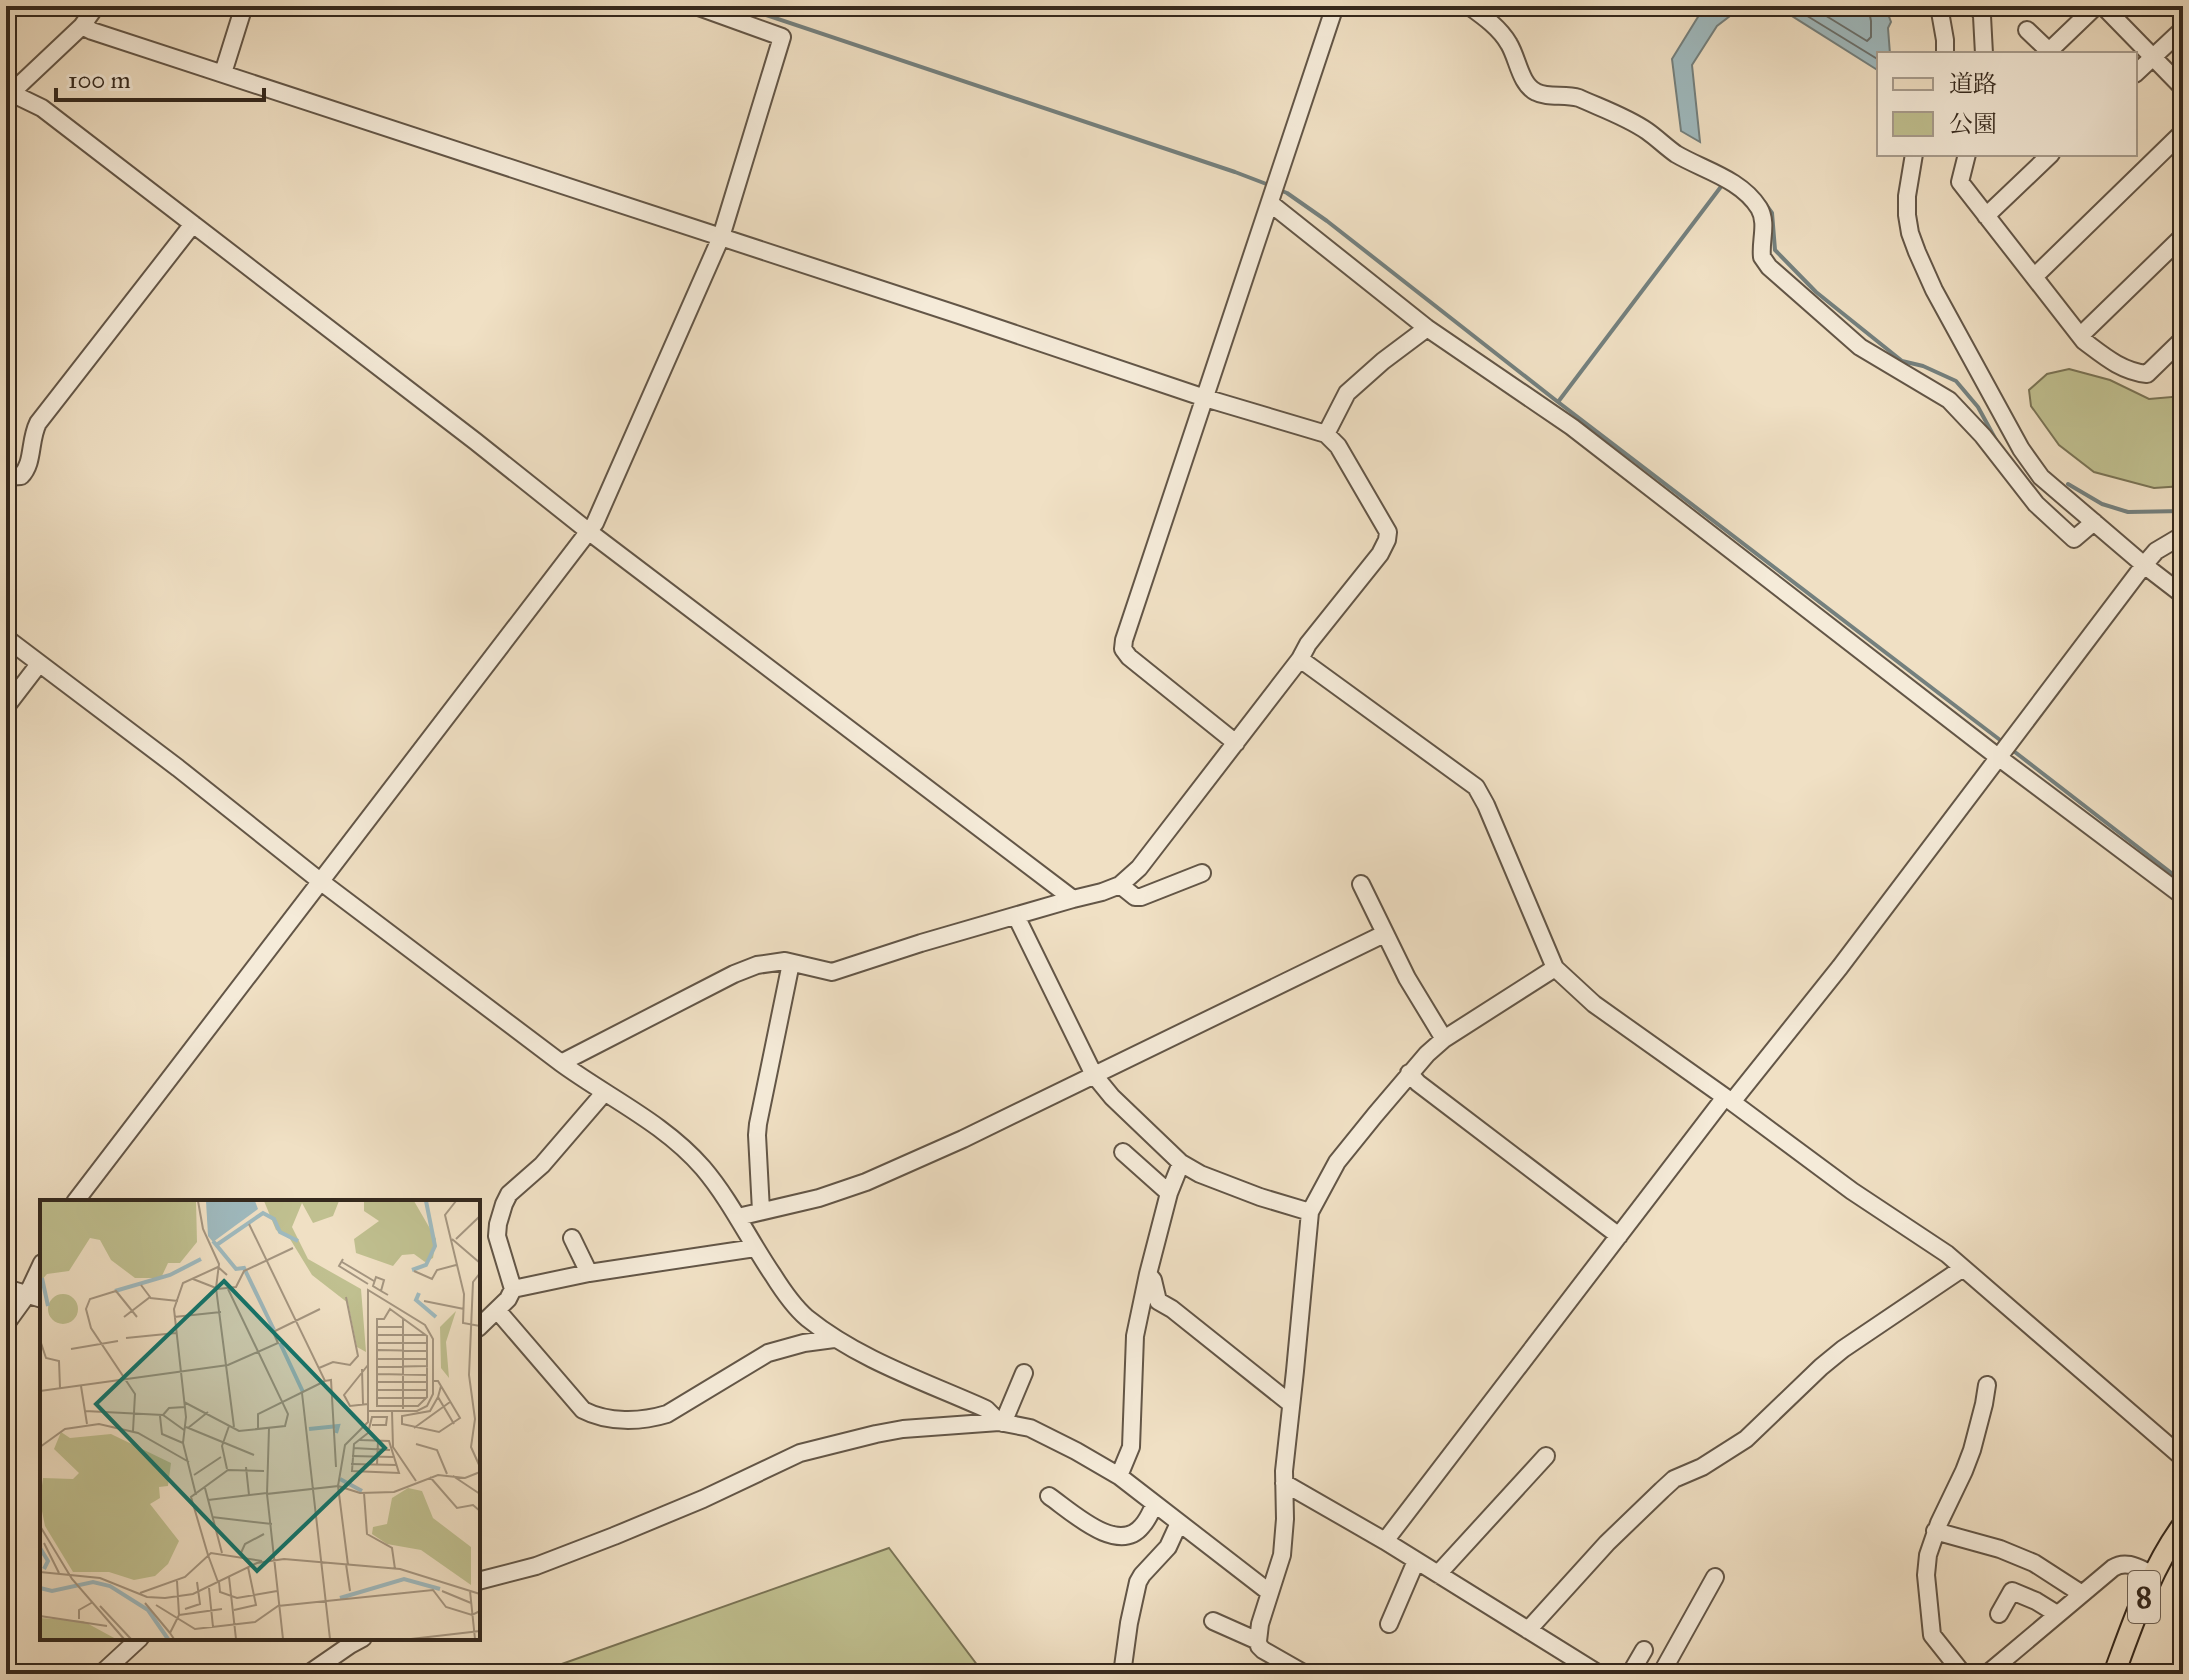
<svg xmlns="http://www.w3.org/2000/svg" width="2189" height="1680" viewBox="0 0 2189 1680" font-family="'IM FELL Great Primer','Noto Serif JP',serif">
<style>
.green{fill:#c0c090;stroke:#7a7456;stroke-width:2}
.water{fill:#9fbabf;stroke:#74807e;stroke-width:2}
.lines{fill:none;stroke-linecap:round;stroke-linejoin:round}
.shore{stroke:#6a716e;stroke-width:2}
.stream{stroke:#74807e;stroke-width:4}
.minor-casing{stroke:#635647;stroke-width:20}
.major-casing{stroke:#34281d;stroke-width:24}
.minor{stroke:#f5ebd9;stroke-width:16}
.major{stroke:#f0e0c4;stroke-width:20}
.labels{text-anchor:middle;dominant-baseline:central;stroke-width:8;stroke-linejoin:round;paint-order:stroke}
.shield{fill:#f5ebd9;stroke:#6e6255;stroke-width:2}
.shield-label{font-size:30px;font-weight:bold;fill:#34281d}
.inset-river{fill:none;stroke:#9fbabf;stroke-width:4}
.inset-road{fill:none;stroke:#a59681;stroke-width:2}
.view{fill:#0f766e;fill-opacity:0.15;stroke:#0f766e;stroke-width:4}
.inset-edge{fill:none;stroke:#34281d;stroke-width:4}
</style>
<rect width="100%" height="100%" fill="#f0e0c4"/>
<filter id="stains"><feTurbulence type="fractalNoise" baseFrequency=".0025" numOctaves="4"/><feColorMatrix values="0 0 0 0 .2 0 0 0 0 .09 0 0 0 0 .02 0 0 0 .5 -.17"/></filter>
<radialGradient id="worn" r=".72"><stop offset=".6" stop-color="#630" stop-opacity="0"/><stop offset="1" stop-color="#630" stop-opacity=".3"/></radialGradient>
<path class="green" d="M2069,369L2110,380L2149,399L2183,396V486L2154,488L2094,472L2059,445L2031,406L2029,390L2047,374Z
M889,1548L984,1674H535L542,1671Z"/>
<path class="water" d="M1710,6H1743L1717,26L1692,65L1700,142L1681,131L1672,59L1701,12Z
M1776,6H1885L1891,22L1888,28L1890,54H1879V71Z"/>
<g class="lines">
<path class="shore" d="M1791,6L1879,60
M1810,6L1867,41L1871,37V21L1868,6"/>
<path class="stream" d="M739,6L1235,172L1269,185
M1277,189L1287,193L1327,221L1558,402L2004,743
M1764,202L1772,213L1775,250L1816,292L1902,361L1923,366L1956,381L1978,407L1996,440
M1558,402L1723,184
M2068,484L2102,504L2128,512L2183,511
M2011,749L2183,882"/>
<defs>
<path id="minor" d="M1469,6C1483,16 1500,28 1509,44C1518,59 1520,84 1536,92C1547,98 1565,94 1579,98C1601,108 1627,117 1647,131C1657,138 1666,147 1676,154C1703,170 1741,179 1759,208C1768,223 1760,241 1762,257L1769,267L1860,347L1949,400L1983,436L2036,504L2074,539L2094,522
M1939,6L1945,40V54
M1978,6L1982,16L1984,54
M2103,6L2183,88
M82,26L92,31L959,315L1205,398L1326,434L1338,446L1388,532L1387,540L1380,554L1308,644L1300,659L1139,868L1120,885L1102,892L1073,899L921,943L832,972L785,961L757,965L734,974L561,1063
M2027,30L2049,51
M2046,54L2096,6
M223,73L244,6
M2135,74L2183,29
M11,93L82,26L96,6
M6,96L11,93L42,108L475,441L588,531L1073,899
M1914,154L1907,196V215L1910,233L1917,252L1934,290L2021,449L2041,477L2144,565L1840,967L1732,1102L1852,1191L1947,1254L2183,1458
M1967,154L1960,182L2084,341C2104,356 2121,371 2147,374L2183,339
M1270,203L1427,328L1572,427L1998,757L2183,896
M1986,216L2051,154
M2034,277L2183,132
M2080,336L2183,236
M1326,434L1347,393L1383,361L1427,328
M6,477L21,476C34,463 29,441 38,423L193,224
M2183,535L2156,551L2144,565L2183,595
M6,638L178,768L320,881L561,1063C609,1098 664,1123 703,1168C731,1201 749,1240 773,1275C783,1291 793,1306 807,1318C859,1360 926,1382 986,1409L999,1422L1030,1428L1076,1451L1119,1476L1269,1592
M1300,659L1476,787L1486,805L1555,968L1594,1004L1732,1102
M6,707L39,664
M1236,743L1129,657L1123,649L1124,640L1335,6
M1361,884L1407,978L1444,1039
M1120,885L1135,897H1141L1202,873
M1016,916L1094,1075L1112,1097L1181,1163L1200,1174L1260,1197L1310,1212
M1409,1073L1418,1083L1619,1236
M1123,1152L1169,1193
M75,1202L595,523L721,237L782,37L696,6
M761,1211L757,1135L758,1124L791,963
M738,1217L819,1198L866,1182L963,1139L1384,934
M572,1238L589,1273
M1148,1274L1153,1280L1158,1301L1172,1309L1291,1404
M6,1288L42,1299
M513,1289L497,1236L498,1224L504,1204L509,1194L542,1165L604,1093
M497,1310L583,1410C608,1423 641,1422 667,1414L768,1353L804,1343L834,1339
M6,1324L27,1295L42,1263
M478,1328L508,1299L513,1289L589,1273L755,1248
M1003,1423L1024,1373
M1119,1476L1131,1447L1135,1336L1148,1274L1169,1193L1181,1163
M1284,1483L1385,1541L1599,1674
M1049,1496C1071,1511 1118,1556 1142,1526C1148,1520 1151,1511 1155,1504
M1935,1531L2000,1549L2034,1563L2082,1594
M1385,1541L1725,1097
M1438,1574L1546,1456
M478,1581L536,1566L614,1536L703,1499L800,1453L876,1434L903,1429L999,1422
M1999,1614L2012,1591L2036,1601L2057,1614
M1213,1621L1258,1641
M1389,1624L1416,1561
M1528,1630L1607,1543L1662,1490L1674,1479L1702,1467L1746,1439L1821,1367L1843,1349L1963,1268
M101,1674L140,1638
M308,1674L350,1645L363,1638
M1122,1674L1129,1623L1138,1582L1142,1575L1168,1547L1179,1523
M1305,1674L1263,1650L1259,1646L1258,1641L1260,1624L1282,1555L1285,1519L1284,1471L1295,1371L1310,1212L1337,1162L1375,1115L1427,1054L1444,1039L1555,968
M1630,1674L1644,1650
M1661,1674L1715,1577
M1963,1674L1932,1635L1926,1575L1928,1555L1939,1523L1964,1471L1972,1450L1984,1404L1987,1385
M1987,1674L2113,1568C2127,1559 2140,1569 2154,1575"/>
<path id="major" d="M2114,1674C2133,1623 2151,1568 2183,1525"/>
</defs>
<use href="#minor" class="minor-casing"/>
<use href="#major" class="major-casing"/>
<use href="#minor" class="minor"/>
<use href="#major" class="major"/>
</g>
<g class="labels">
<rect class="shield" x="2128" y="1571" width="32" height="52" rx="6"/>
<g class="shield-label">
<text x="2144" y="1597">8</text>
</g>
</g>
<g transform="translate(40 1200)">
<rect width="440" height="440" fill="#f0e0c4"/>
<path d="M0,1H156L157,42L140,63H128L121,78H95L71,60L60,40L50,38L29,71L7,74L0,82ZM224,1H299L293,16L273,23L262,3L252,27L268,59L321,89L326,152L317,147L308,103L272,75L250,39L236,30ZM324,1H374L396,39L393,58L385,62L374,54L362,55L353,66L316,53L314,39L339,21L324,11ZM8 109a15 15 0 1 1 30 0a15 15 0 1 1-30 0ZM416,111L406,142L409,178L401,168L400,127ZM21,232L30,238L71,234L131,263L128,286L119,287L120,298L110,304L139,341L128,364L115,376L94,380L69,372H33L5,326L0,301L3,278L33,279L39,273L14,249ZM368,288L382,291L393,318L431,347V385L381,350L347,344L332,334L333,327L347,324L352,298ZM0,418L43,421L76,439H0Z" fill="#c0c090"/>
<path d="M215,1L218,9L173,42L168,36L166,1Z" fill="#9fbabf"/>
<path class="inset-river" d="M173,41L196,69L204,68L234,130M175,46L223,13L234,19L240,32L258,41M372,70L386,65L395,46L386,1M2,78L8,106M75,91L130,75L161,59M379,93L376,100L396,117M240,143L263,192M269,229L298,226L296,233M300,279L322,291M0,348L8,361L4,369M0,388L12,391L53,382L70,386L108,410L128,439M300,398L364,379L400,389"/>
<path class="inset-road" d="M158,1L163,29L179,64L176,88L194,227M416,1L405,15L424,94L423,123L440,126M209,24L285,181L291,180L296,267M412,39L440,63M416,39L440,16M303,59L299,66L328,84M302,62L334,81M374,71L392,79L397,70L416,65M440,73L433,82L429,175L435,219L431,247L440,267M153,79L176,88M177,89L196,87L204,71L253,48M341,91L344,80L336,77L333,86L341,91L348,95M110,98L138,101M384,101L424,109M350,109L387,136V197L378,206H337V119H344ZM84,117L110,97L101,85M134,117L181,112M337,127H362M337,135H386M86,138L136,133M0,140L6,158L19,161L20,188M337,143H386M31,149L78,141M338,150L388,151M337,159H387M328,165L304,195L310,206L328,204M338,167L388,166M279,168L293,162L310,165L318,156L306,97M322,169L323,204M337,174L387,175M394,181H398L420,218L399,232L362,224V216L390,211L398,197M337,182H387M41,186L47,224M401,186L398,197L414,224M337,190H387M0,191L188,165L238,143L233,132L280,109M262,193L290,439M337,198H387M144,202L199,231L245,226L248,214L188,89M363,209V118M45,211L123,215L144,230M352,211L353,247L376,281M123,215L129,208L145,207M120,216L122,234L143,243M146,227L214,255M148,228L168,212M374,228L410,202M218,230V214L285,181M93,231L95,194L51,128L46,109L50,99L76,91L97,117M320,240L349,241L359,273L312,271L314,244L328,233L332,217H347L346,225H332M376,244L397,250L407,274M0,247L25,229L59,224L98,233L149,262M313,248L350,250M312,256L353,257M311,264L357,265M337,265L338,241M206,267L209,295M187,269L182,246L189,226M154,275L181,257M413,276L440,294M390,277L417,308L433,305L440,311M165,288L182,353M324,293L327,334L352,348L355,369M227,294L229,228M156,295L143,243L146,217L134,109L143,83L178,67L187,75M168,300L227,293M172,317L232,324M0,326L32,379L84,439M4,343L19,373M168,355L151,297L188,270L224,271M168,355L178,382M200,355L205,344L224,334M306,364L310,391M308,365L298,286L320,293L354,292L398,275L425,278L440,272M0,372L60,378L107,397L125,398L153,394L217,363L244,359L360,369L440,394M189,377L196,439M179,382L180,392L197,398L237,391M169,388L173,427M402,391L431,403M430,391L435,439M100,393L145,377L171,353L222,361M105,403L130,433M116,405L155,429L215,422L238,406L393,390L406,407L432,415L440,411M60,406L91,439M145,409L160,404L157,382M194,410L216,405L208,367M139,415L182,409M0,416L67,426M39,419V410L53,402M134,439L130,433L139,415L137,381M243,439L227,294L298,286L305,245L328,222V90L385,125L393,139V194L387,206L377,211H328M371,439L440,431"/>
<path class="view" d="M184,81L345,248L217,371L56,204Z"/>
<rect width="440" height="440" class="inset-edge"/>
</g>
<rect width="2189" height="1680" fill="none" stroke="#f0e0c4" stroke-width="32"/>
<rect x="8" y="8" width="2173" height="1664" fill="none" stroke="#34281d" stroke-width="4"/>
<rect x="16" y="16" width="2157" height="1648" fill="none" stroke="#34281d" stroke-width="2"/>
<rect x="1877" y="52" width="260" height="104" fill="#f5ebd9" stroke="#a89d8e" stroke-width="2"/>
<rect x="1893" y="78" width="40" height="12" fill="#f0e0c4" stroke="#a89d8e" stroke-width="2"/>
<text x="1949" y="92" font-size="24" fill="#34281d">道路</text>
<rect x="1893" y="112" width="40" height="24" fill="#c0c090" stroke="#a89d8e" stroke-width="2"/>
<text x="1949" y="132" font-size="24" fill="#34281d">公園</text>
<path d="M56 88v12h208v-12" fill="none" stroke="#34281d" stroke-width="4"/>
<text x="68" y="88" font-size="24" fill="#34281d" stroke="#f5ebd9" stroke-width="6" paint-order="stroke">100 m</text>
<rect width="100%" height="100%" filter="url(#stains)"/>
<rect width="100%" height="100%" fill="url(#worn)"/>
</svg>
